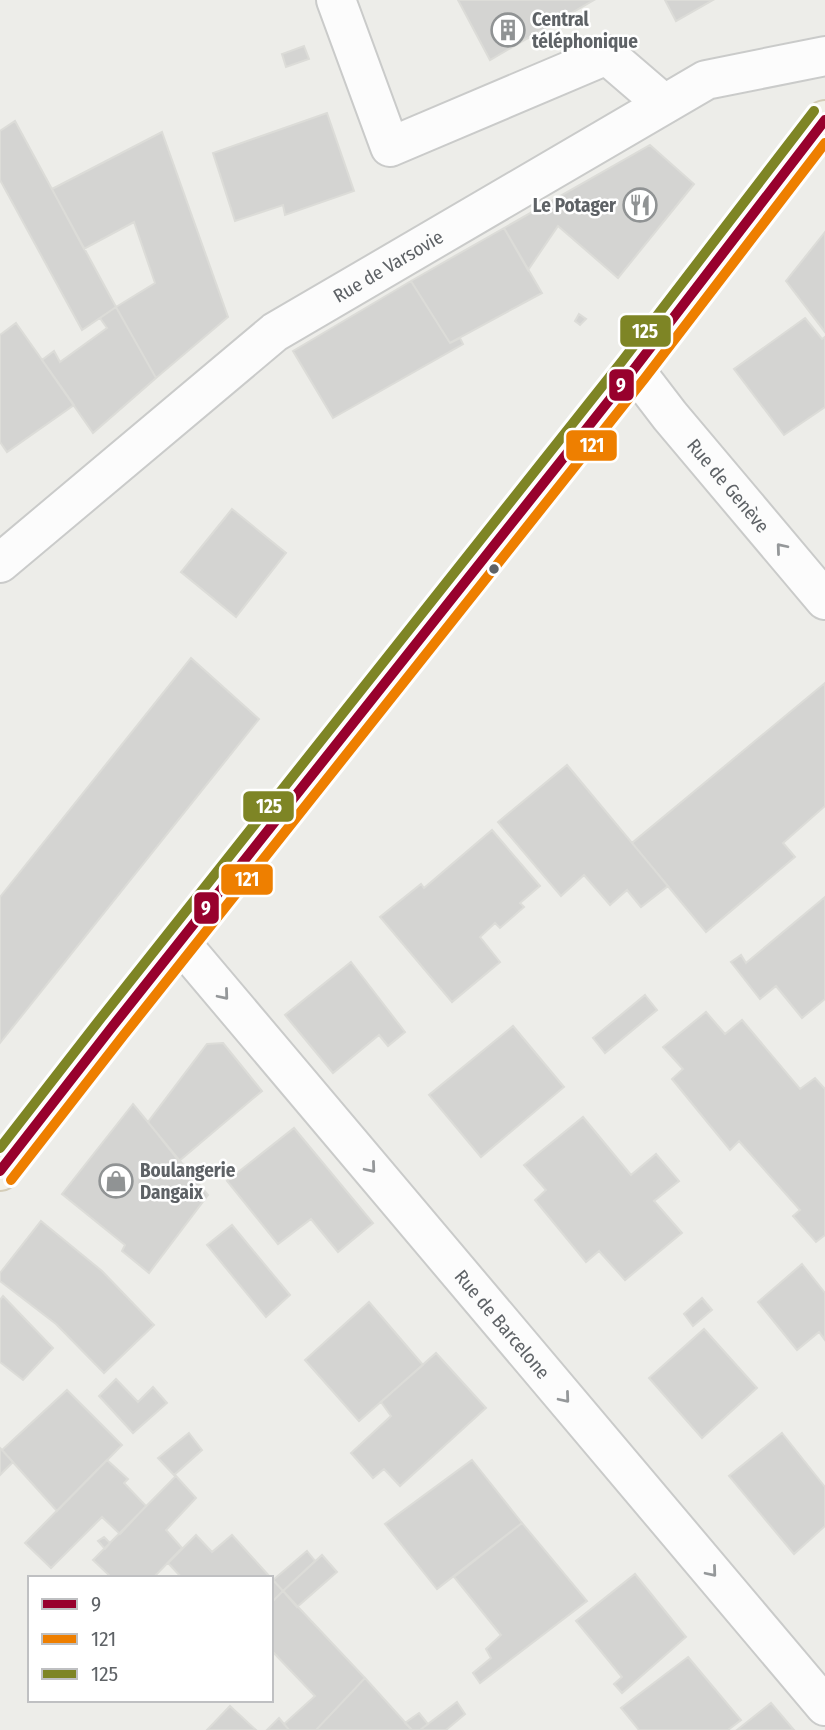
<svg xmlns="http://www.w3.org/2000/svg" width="825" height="1730" viewBox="0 0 825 1730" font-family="'Fira Sans Condensed',sans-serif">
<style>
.building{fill:#d4d4d2;stroke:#dcdcd8;stroke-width:2}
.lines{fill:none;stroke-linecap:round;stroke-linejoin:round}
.minor-casing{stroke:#cacbca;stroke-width:42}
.major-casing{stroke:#d4cdb9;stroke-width:42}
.minor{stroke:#fcfcfc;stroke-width:38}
.major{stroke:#f2f1e9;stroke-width:38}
.bus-1-casing{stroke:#fff;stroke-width:16}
.bus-2-casing{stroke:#fff;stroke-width:16}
.bus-3-casing{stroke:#fff;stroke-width:16}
.bus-1{stroke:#98012d;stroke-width:10}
.bus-2{stroke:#ee7f00;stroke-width:10}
.bus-3{stroke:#7e8525;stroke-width:10}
.oneway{stroke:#95989a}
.bus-dot{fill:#5e6266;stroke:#fff;stroke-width:2.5}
.labels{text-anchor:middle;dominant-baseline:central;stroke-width:5;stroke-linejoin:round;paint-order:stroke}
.poi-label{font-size:19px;font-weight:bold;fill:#5e6266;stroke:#fff;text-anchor:start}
.street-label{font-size:19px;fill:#5e6266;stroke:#fff}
.line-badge{stroke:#fff;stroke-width:2.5}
.badge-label{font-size:19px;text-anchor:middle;font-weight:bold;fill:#fff}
</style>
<rect width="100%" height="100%" fill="#edede9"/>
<path class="building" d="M458,0H594L490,60Z
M665,0H713L676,21Z
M304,46L309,59L286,67L282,54Z
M327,113L354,191L285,215L283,205L235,221L213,153Z
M15,121L116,307L82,330L0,180V131Z
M162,132L228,317L156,378L116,307L155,283L134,222L84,249L52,189Z
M650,145L694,184L618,278L558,226L528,270L504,228Z
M504,228L542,293L450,343L411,281Z
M825,232V332L786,281Z
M411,281L450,343L460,338L463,344L333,418L293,351Z
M116,307L156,378L93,433L42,360L54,351L60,362L107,328L100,318Z
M579,314L586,319L580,325L575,321Z
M805,318L822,339L825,337V407L784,435L734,369Z
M16,323L74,405L7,452L0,442V335Z
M232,509L286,553L236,617L181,572Z
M191,658L259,719L0,1043V897Z
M825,683V806L783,843L795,857L706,932L632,843Z
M567,765L668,886L641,907L627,890L610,905L584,875L561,896L498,822Z
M492,830L540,886L520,903L524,907L500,928L495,923L480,937L500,962L452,1002L380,917L421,884L424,888Z
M825,897V999L802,1018L776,986L760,999L731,962L741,955L746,963Z
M351,962L405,1032L388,1046L379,1035L333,1073L285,1015Z
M645,995L657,1010L605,1053L593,1038Z
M706,1012L725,1034L742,1020L800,1089L815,1078L825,1089V1235L816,1242L793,1216L800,1210L739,1141L730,1150L672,1079L683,1069L663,1047Z
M513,1026L564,1087L481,1157L429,1095Z
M223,1043L262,1091L179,1161L148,1122L207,1044Z
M133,1104L208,1195L149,1273L122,1251L125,1245L62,1194Z
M583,1117L631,1175L656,1154L679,1181L654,1201L682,1233L625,1280L599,1251L586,1262L535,1200L546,1190L524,1165Z
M294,1128L373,1223L338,1252L311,1219L278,1244L227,1181Z
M41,1221L102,1271L154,1325L104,1373L56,1324L0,1281V1273Z
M232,1225L290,1295L266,1317L207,1245Z
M802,1264L825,1293V1340L819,1332L797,1350L758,1302Z
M3,1296L53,1348L23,1380L0,1362V1300Z
M702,1298L712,1310L693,1326L684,1314Z
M369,1302L423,1365L359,1421L305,1360Z
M704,1329L757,1388L702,1438L649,1378Z
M436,1353L486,1408L400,1486L384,1469L373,1478L351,1453L391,1416L381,1402Z
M116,1379L138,1402L153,1387L167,1403L133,1433L99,1396Z
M67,1390L122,1445L57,1511L2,1450Z
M189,1433L202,1450L174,1475L158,1458Z
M782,1433L825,1487V1526L794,1554L729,1476Z
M0,1448L13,1462L0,1475Z
M107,1460L128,1479L124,1483L146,1506L120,1534L102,1517L51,1568L25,1543Z
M472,1460L522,1523L437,1589L385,1524Z
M176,1476L196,1498L166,1530L182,1548L153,1578H112L93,1560Z
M522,1523L587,1601L480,1683L473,1673L491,1658L486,1649L501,1635L454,1577Z
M196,1535L212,1552L232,1535L271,1578H182L168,1563Z
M104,1537L110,1543L105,1549L98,1541Z
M307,1551L315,1561L283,1591L273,1580Z
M322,1555L337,1572L297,1607L283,1591Z
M635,1574L686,1637L622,1693L614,1684L622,1677L576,1621Z
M271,1578L283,1591L271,1603Z
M283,1591L365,1678L316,1730H289L284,1724L315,1696L271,1650V1603Z
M688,1657L741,1720L728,1730H639L621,1708Z
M365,1678L412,1730H316Z
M457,1702L465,1714L446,1730H420Z
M771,1703L794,1730H737Z
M230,1706L256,1730H207Z
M419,1713L428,1724L420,1730H412L405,1723Z
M279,1718L289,1730H267Z"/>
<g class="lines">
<defs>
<g id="minor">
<path d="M336,0L390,147L607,55L664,104"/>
<path id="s1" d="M634,369L670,416L825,600"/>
<path id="s2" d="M0,563L275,332L706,80L825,56"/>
<path id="s3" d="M180,942L825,1706"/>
</g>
<path id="major" d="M0,1171L112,1027L634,369L825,120"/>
</defs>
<use href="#minor" class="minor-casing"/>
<use href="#major" class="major-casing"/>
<use href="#minor" class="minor"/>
<use href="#major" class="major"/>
<defs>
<path id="bus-1" d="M0,1171L112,1027L634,369L825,120"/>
<path id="bus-2" d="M11,1180L123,1036L645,378L825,143"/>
<path id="bus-3" d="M0,1148L101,1018L623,360L814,111"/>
</defs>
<use href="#bus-1" class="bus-1-casing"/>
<use href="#bus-2" class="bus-2-casing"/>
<use href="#bus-3" class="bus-3-casing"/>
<use href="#bus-1" class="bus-1"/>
<use href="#bus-2" class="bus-2"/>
<use href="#bus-3" class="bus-3"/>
</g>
<defs><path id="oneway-chevron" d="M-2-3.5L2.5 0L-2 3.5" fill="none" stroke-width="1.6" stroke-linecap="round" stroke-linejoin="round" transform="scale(1.75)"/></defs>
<g class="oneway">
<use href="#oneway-chevron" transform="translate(781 548) rotate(-130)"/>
<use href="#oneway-chevron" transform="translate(224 995) rotate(50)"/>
<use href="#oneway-chevron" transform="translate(371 1168) rotate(50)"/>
<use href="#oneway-chevron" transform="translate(565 1398) rotate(50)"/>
<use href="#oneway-chevron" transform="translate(712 1572) rotate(50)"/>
</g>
<defs>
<symbol id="building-ring" viewBox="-11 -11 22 22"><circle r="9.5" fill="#fff" stroke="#909394" stroke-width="1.5"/><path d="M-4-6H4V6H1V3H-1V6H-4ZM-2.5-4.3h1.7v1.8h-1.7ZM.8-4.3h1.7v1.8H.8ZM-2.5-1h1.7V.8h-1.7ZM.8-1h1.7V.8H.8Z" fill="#909394"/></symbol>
<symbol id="restaurant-ring" viewBox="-11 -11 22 22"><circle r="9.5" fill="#fff" stroke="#909394" stroke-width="1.5"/><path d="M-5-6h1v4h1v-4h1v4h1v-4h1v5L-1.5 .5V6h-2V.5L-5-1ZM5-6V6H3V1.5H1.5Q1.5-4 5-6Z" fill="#909394"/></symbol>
<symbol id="shop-ring" viewBox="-11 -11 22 22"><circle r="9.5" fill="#fff" stroke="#909394" stroke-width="1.5"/><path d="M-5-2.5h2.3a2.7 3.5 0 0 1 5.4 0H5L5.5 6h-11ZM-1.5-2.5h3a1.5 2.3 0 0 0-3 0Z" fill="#909394"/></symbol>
</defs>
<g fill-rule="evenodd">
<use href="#building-ring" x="489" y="11" width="38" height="38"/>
<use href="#restaurant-ring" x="621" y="186" width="38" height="38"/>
<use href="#shop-ring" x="97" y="1162" width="38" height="38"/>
</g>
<circle class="bus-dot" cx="494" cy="569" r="6"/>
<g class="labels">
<g class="poi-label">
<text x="532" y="19">Central<tspan x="532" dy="22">téléphonique</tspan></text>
<text x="616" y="205" text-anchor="end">Le Potager</text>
<text x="140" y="1170">Boulangerie<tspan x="140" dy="22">Dangaix</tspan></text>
</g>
<g class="street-label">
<text stroke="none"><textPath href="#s2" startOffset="490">Rue de Varsovie</textPath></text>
<text stroke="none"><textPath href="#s1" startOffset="150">Rue de Genève</textPath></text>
<text stroke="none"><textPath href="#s3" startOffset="500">Rue de Barcelone</textPath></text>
</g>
</g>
<g class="line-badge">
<rect x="619" y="314" width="53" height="34" rx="7" fill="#7e8525"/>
<rect x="608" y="368" width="27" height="34" rx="7" fill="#98012d"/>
<rect x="565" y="429" width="53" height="33" rx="7" fill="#ee7f00"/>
<rect x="242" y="790" width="53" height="33" rx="7" fill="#7e8525"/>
<rect x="220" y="863" width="54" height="33" rx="7" fill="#ee7f00"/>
<rect x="193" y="891" width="27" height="34" rx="7" fill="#98012d"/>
</g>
<g class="badge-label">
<text x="645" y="338">125</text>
<text x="621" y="392">9</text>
<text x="592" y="452">121</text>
<text x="269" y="813">125</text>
<text x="247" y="886">121</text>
<text x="206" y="915">9</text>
</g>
<rect x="28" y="1576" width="245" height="126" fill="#ffffff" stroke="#bfc0c2" stroke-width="2"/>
<rect x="42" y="1599" width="35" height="10" fill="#98012d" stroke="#bfc0c2" stroke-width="2"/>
<text x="91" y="1611" font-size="21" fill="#5e6266">9</text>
<rect x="42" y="1634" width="35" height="10" fill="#ee7f00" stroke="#bfc0c2" stroke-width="2"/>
<text x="91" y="1646" font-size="21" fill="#5e6266">121</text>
<rect x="42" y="1669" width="35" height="10" fill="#7e8525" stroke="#bfc0c2" stroke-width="2"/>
<text x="91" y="1681" font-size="21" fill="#5e6266">125</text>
</svg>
